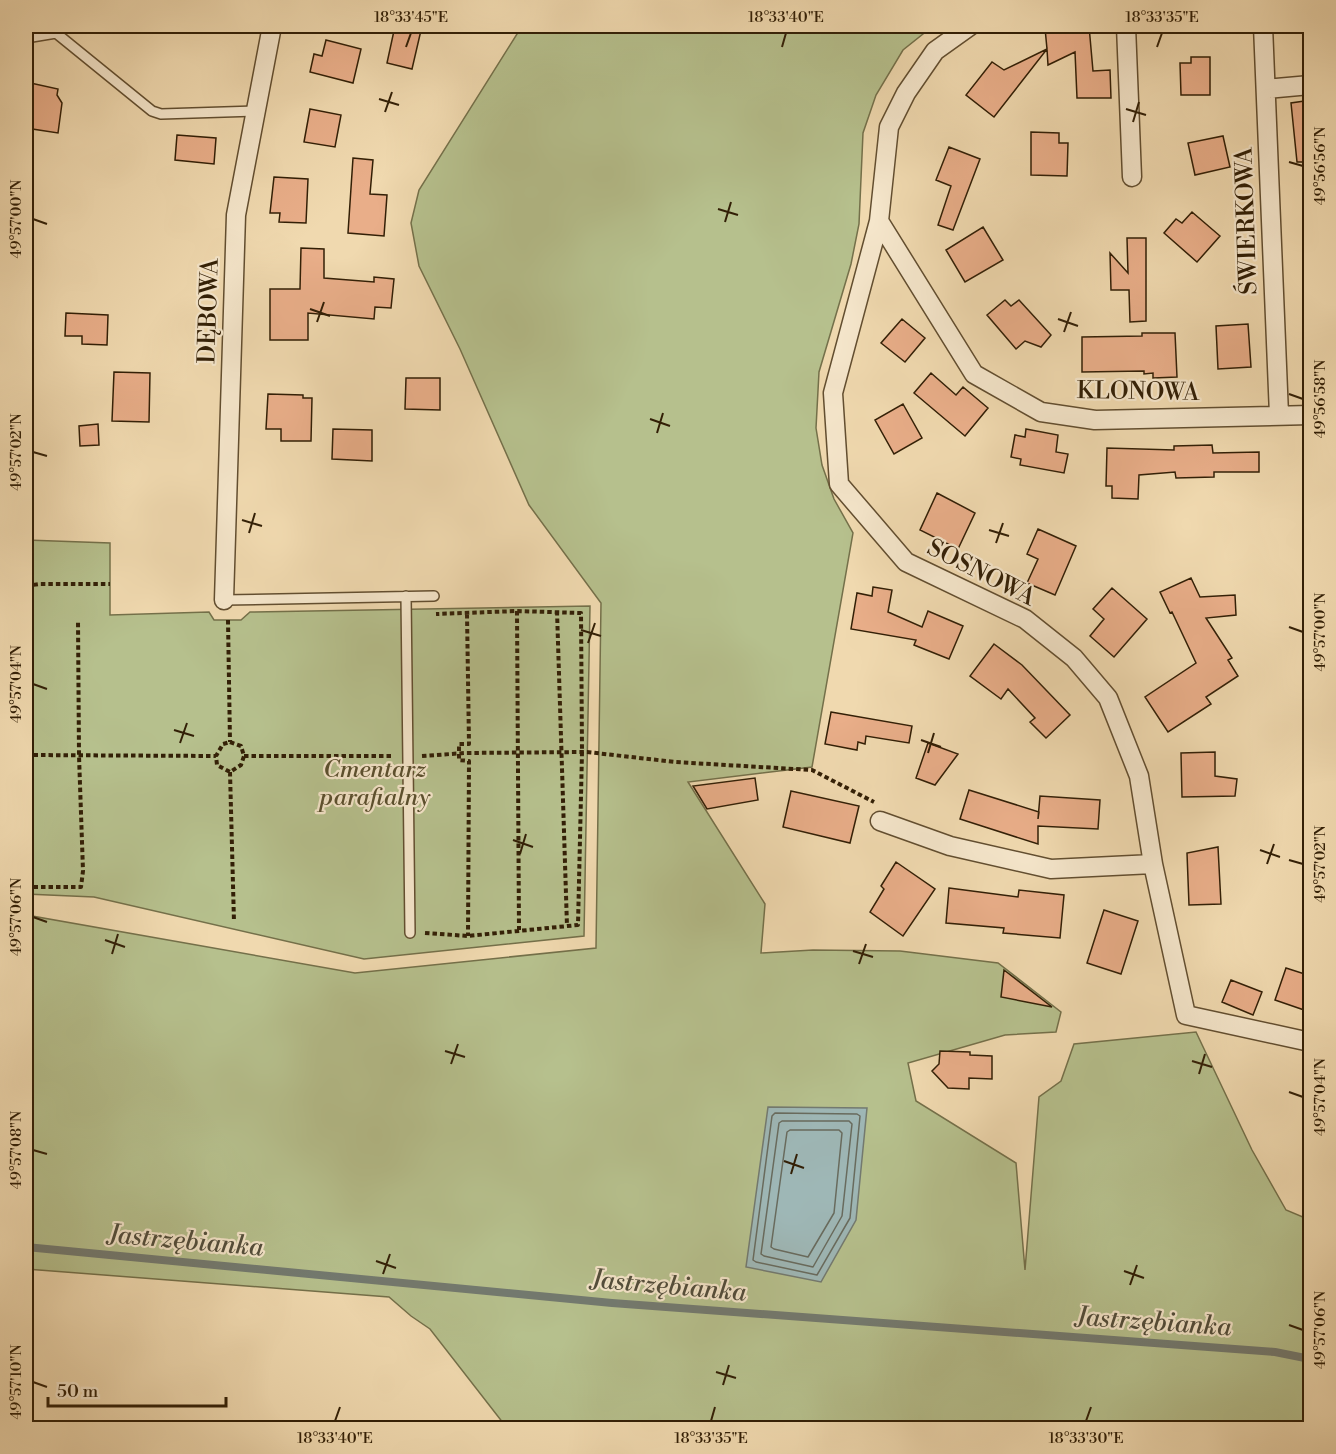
<svg xmlns="http://www.w3.org/2000/svg" width="1336" height="1454" viewBox="0 0 1336 1454" font-family="'Libre Bodoni',serif">
<style>
.green{fill:#b6c08d;stroke:#74704a;stroke-width:1.5}
.water{fill:#9eb7b6;stroke:#737a70;stroke-width:1.5}
.lines{fill:none;stroke-linecap:round;stroke-linejoin:round}
.shore{stroke:#686b5e;stroke-width:1.5}
.stream{stroke:#737a70;stroke-width:8}
.building{fill:#e9ae89;stroke:#321f06;stroke-width:1.5}
.service-casing{stroke:#624e30;stroke-width:12}
.minor-casing{stroke:#624e30;stroke-width:21}
.path{stroke:#321f06;stroke-width:4;stroke-dasharray:4.5 3;stroke-linecap:butt}
.service{stroke:#f5e6cb;stroke-width:9}
.minor{stroke:#f5e6cb;stroke-width:18}
.ticks{fill:none;stroke:#321f06;stroke-width:2}
.labels{text-anchor:middle;dominant-baseline:central;stroke-width:4.5;stroke-linejoin:round;paint-order:stroke}
.street-label{font-size:24px;fill:#321f06;stroke:#f5e6cb}
.park-label{font-size:24px;font-style:italic;fill:#5a4f2e;stroke:#f5e6cb}
.water-label{font-size:26px;font-style:italic;fill:#524d3b;stroke:#f5e6cb}
.neatline{fill:none;stroke:#321f06;stroke-width:2}
.ticks-label{font-size:15px;text-anchor:middle;fill:#321f06}
</style>
<rect width="100%" height="100%" fill="#f0d9af"/>
<filter id="stains"><feTurbulence type="fractalNoise" baseFrequency=".00333" numOctaves="4"/><feColorMatrix values="0 0 0 0 .2 0 0 0 0 .09 0 0 0 0 .02 0 0 0 .5 -.17"/></filter>
<radialGradient id="worn" r=".72"><stop offset=".6" stop-color="#630" stop-opacity="0"/><stop offset="1" stop-color="#630" stop-opacity=".3"/></radialGradient>
<path class="green" d="M522,26H933L903,50L876,95L863,133L859,224L851,264L819,372L816,428L822,465L834,499L853,533L812,767L688,782L765,904L761,953L813,950L900,951L998,963L1061,1012L1056,1032L1005,1035L908,1063L916,1101L1016,1163L1025,1270L1039,1097L1061,1081L1074,1044L1196,1032L1252,1150L1286,1210L1310,1220V1428H507L430,1329L411,1316L389,1297L26,1269V915L355,973L596,948L601,603L529,505L460,349L419,266L411,223L419,190Z
M26,540L110,543V615L209,612L214,620H241L250,612L590,606L584,936L364,959L94,897L26,894Z"/>
<path class="water" d="M768,1107L867,1108L856,1220L821,1282L746,1267Z"/>
<g class="lines">
<path class="shore" d="M775,1113L857,1114L860,1116L850,1218L817,1275L756,1262L753,1260L772,1116Z
M782,1121H849L852,1124L842,1216L813,1267L764,1256L761,1254L779,1123Z
M790,1130H839L842,1133L834,1213L808,1257L774,1249L771,1247L787,1132Z"/>
<path class="stream" d="M26,1247L612,1303L1275,1352L1310,1359"/>
</g>
<path class="building" d="M395,26H422L412,69L387,63Z
M1053,26H1089L1093,71L1110,70L1111,98H1077L1075,52L1048,65L1047,49L994,117L966,95L992,62L1004,70L1047,49L1045,28Z
M326,40L361,49L353,83L310,72L314,54L322,56Z
M1191,57H1210V95H1181L1180,63H1191Z
M26,82L58,89L57,95L62,103L58,133L26,128Z
M1311,100V162H1297L1291,103Z
M310,109L341,115L335,147L304,142Z
M1031,132L1059,133V143H1068L1067,176L1031,175Z
M177,135L216,138L214,164L175,160Z
M1223,136L1230,167L1195,175L1188,143Z
M949,147L980,159L953,230L938,225L951,186L936,180Z
M353,158L373,160L370,194L387,195L384,236L348,233Z
M274,177L308,179L306,223L279,222L280,213H270Z
M1192,212L1220,236L1197,262L1164,233L1176,219L1182,223Z
M983,227L1003,260L965,282L946,250Z
M1127,238H1146V321L1130,322L1129,290H1111L1110,253L1128,273Z
M301,248L324,249V278L374,282V277L394,279L391,308L375,307L374,319L308,313V340H270V289H300Z
M1005,300L1011,306L1019,300L1051,335L1041,347L1025,341L1016,349L987,315Z
M66,313L108,315L107,345L82,344V336H65Z
M902,319L925,338L905,362L881,343Z
M1248,324L1251,367L1218,369L1216,326Z
M1142,333H1175L1177,377L1153,378V373L1144,374V371L1082,372V337L1142,336Z
M114,372L150,373L149,422L112,421Z
M931,373L956,395L963,387L988,408L965,436L914,393Z
M406,378H440V410L405,409Z
M268,394L303,395V398H312L311,441H281V429H266Z
M903,404L922,438L894,454L875,420Z
M98,424L99,445L80,446L79,426Z
M333,429L372,430V461L332,459Z
M1026,429L1058,435L1056,452L1068,454L1064,473L1020,465L1021,459L1011,457L1015,435L1025,437Z
M1212,445L1213,453L1259,452V472H1214V477L1176,478L1175,472L1139,475L1138,499L1112,498V486H1106L1107,448L1174,450V446Z
M937,493L975,513L958,549L920,530Z
M1038,529L1076,546L1055,595L1027,583L1038,559L1027,554Z
M1191,578L1200,597L1235,595L1236,615L1206,618L1232,658L1228,660L1238,676L1206,697L1211,704L1168,732L1145,697L1196,663L1172,612L1170,613L1160,592Z
M873,587L892,590L888,612L922,627L928,611L963,626L949,659L914,645L916,640L851,629L857,593L872,596Z
M1112,588L1147,619L1114,657L1090,636L1104,619L1093,609Z
M994,644L1022,665L1070,715L1046,738L1030,722L1035,718L1008,689L1001,699L970,676Z
M831,712L912,726L909,743L866,736L865,744L858,742L857,750L825,744Z
M928,743L958,754L935,785L916,778Z
M1215,752V776L1237,779L1235,796L1182,797L1181,753Z
M755,778L758,800L707,809L693,786Z
M969,790L1039,812L1038,819L1040,796L1100,800L1098,829L1038,826V844L960,819Z
M791,791L859,806L850,843L783,827Z
M1218,847L1221,904L1189,905L1187,853Z
M896,862L935,889L903,936L870,912L884,889L881,886Z
M949,888L1018,897L1019,890L1064,895L1060,938L1003,933L1004,928L946,923Z
M1104,910L1138,921L1121,974L1087,963Z
M1286,968L1311,976V1001L1307,1011L1275,1000Z
M1004,970L1052,1007L1001,997Z
M1231,980L1262,992L1253,1015L1222,1002Z
M940,1051L970,1052V1055L992,1056V1079L969,1078V1089L948,1088L932,1071L939,1064Z"/>
<g class="lines">
<defs>
<path id="service" d="M26,38L56,33L152,111L161,114L256,111
M406,596L410,933
M224,600L434,596"/>
<path id="minor" d="M1126,26L1132,177
M1263,26L1279,415
M1266,89L1310,85
M879,221L974,374L1041,412L1095,420L1310,415
M224,600L236,215L272,26
M880,821L950,846L1051,869L1153,864L1139,776L1108,698L1074,658L1025,619L906,562L839,484L833,393L879,221L889,127L906,93L935,51L970,26
M1153,864L1186,1015L1310,1042"/>
</defs>
<use href="#service" class="service-casing"/>
<use href="#minor" class="minor-casing"/>
<path class="path" d="M26,586L39,584H110
M517,611L519,930
M557,611L567,926
M467,614L469,744H459V760L469,761L468,936
M228,620L230,742
M230,742L241,746L244,756L241,765L230,772L217,765L216,756L223,744Z
M26,755L216,756
M244,756H393
M422,756L465,753L587,752L675,762L812,770L874,802
M230,772L234,922
M26,887H81L83,871L79,756L78,620
M425,933L468,936L578,925L582,752L581,613L517,611L436,614"/>
<use href="#service" class="service"/>
<use href="#minor" class="minor"/>
</g>
<path class="ticks" d="M406,47L411,33M782,47L786,33M1157,47L1162,33M379,99L399,105M1126,109L1146,115M385,112L392,92M1133,122L1139,102M1289,162L1303,166M718,209L738,215M33,219L47,224M725,222L731,202M310,309L330,316M1058,319L1078,326M317,322L324,302M1064,332L1071,312M1289,394L1303,399M650,419L670,426M657,433L663,413M33,452L47,456M242,520L262,526M989,530L1009,536M249,533L255,513M996,543L1003,523M1289,627L1303,632M581,630L601,636M588,643L595,623M33,684L47,689M174,730L194,736M921,740L941,747M180,743L187,723M928,753L934,733M513,840L533,847M1260,850L1280,857M520,854L526,834M1289,860L1303,864M1267,864L1274,844M33,917L47,922M105,940L125,947M853,951L873,957M112,954L118,934M859,964L866,944M445,1051L465,1057M1192,1061L1212,1067M451,1064L458,1044M1199,1074L1205,1054M1289,1092L1303,1097M33,1150L47,1154M784,1161L804,1168M791,1174L797,1154M376,1261L396,1268M1124,1271L1144,1278M383,1274L390,1254M1130,1285L1137,1265M1289,1325L1303,1330M716,1372L736,1378M33,1382L47,1387M723,1385L729,1365M335,1421L340,1407M711,1421L715,1407M1086,1421L1091,1407"/>
<g class="labels">
<g class="street-label">
<text transform="translate(1247 221) rotate(-92)">ŚWIERKOWA</text>
<text transform="translate(209 311) rotate(-88)">DĘBOWA</text>
<text transform="translate(1138 392) rotate(1)">KLONOWA</text>
<text transform="translate(981 573) rotate(27)">SOSNOWA</text>
</g>
<g class="park-label">
<text x="375" y="770">Cmentarz<tspan x="375" dy="28">parafialny</tspan></text>
</g>
<g class="water-label">
<text transform="translate(186 1241) rotate(5)">Jastrzębianka</text>
<text transform="translate(669 1286) rotate(5)">Jastrzębianka</text>
<text transform="translate(1154 1322) rotate(4)">Jastrzębianka</text>
</g>
</g>
<rect width="1336" height="1454" fill="none" stroke="#f0d9af" stroke-width="66"/>
<path d="M48 1397v9h178v-9" fill="none" stroke="#321f06" stroke-width="3"/>
<text x="57" y="1397" font-size="18" fill="#321f06" stroke="#f5e6cb" stroke-width="4.5" paint-order="stroke">50 m</text>
<rect x="33" y="33" width="1270" height="1388" class="neatline"/>
<g class="ticks-label">
<text x="411" y="22">18°33'45"E</text>
<text x="786" y="22">18°33'40"E</text>
<text x="1162" y="22">18°33'35"E</text>
<text transform="translate(1320 166) rotate(-90)" y="5">49°56'56"N</text>
<text transform="translate(16 219) rotate(-90)" y="5">49°57'00"N</text>
<text transform="translate(1320 399) rotate(-90)" y="5">49°56'58"N</text>
<text transform="translate(16 452) rotate(-90)" y="5">49°57'02"N</text>
<text transform="translate(1320 632) rotate(-90)" y="5">49°57'00"N</text>
<text transform="translate(16 684) rotate(-90)" y="5">49°57'04"N</text>
<text transform="translate(1320 864) rotate(-90)" y="5">49°57'02"N</text>
<text transform="translate(16 917) rotate(-90)" y="5">49°57'06"N</text>
<text transform="translate(1320 1097) rotate(-90)" y="5">49°57'04"N</text>
<text transform="translate(16 1150) rotate(-90)" y="5">49°57'08"N</text>
<text transform="translate(1320 1330) rotate(-90)" y="5">49°57'06"N</text>
<text transform="translate(16 1382) rotate(-90)" y="5">49°57'10"N</text>
<text x="335" y="1443">18°33'40"E</text>
<text x="711" y="1443">18°33'35"E</text>
<text x="1086" y="1443">18°33'30"E</text>
</g>
<rect width="100%" height="100%" filter="url(#stains)"/>
<rect width="100%" height="100%" fill="url(#worn)"/>
</svg>
